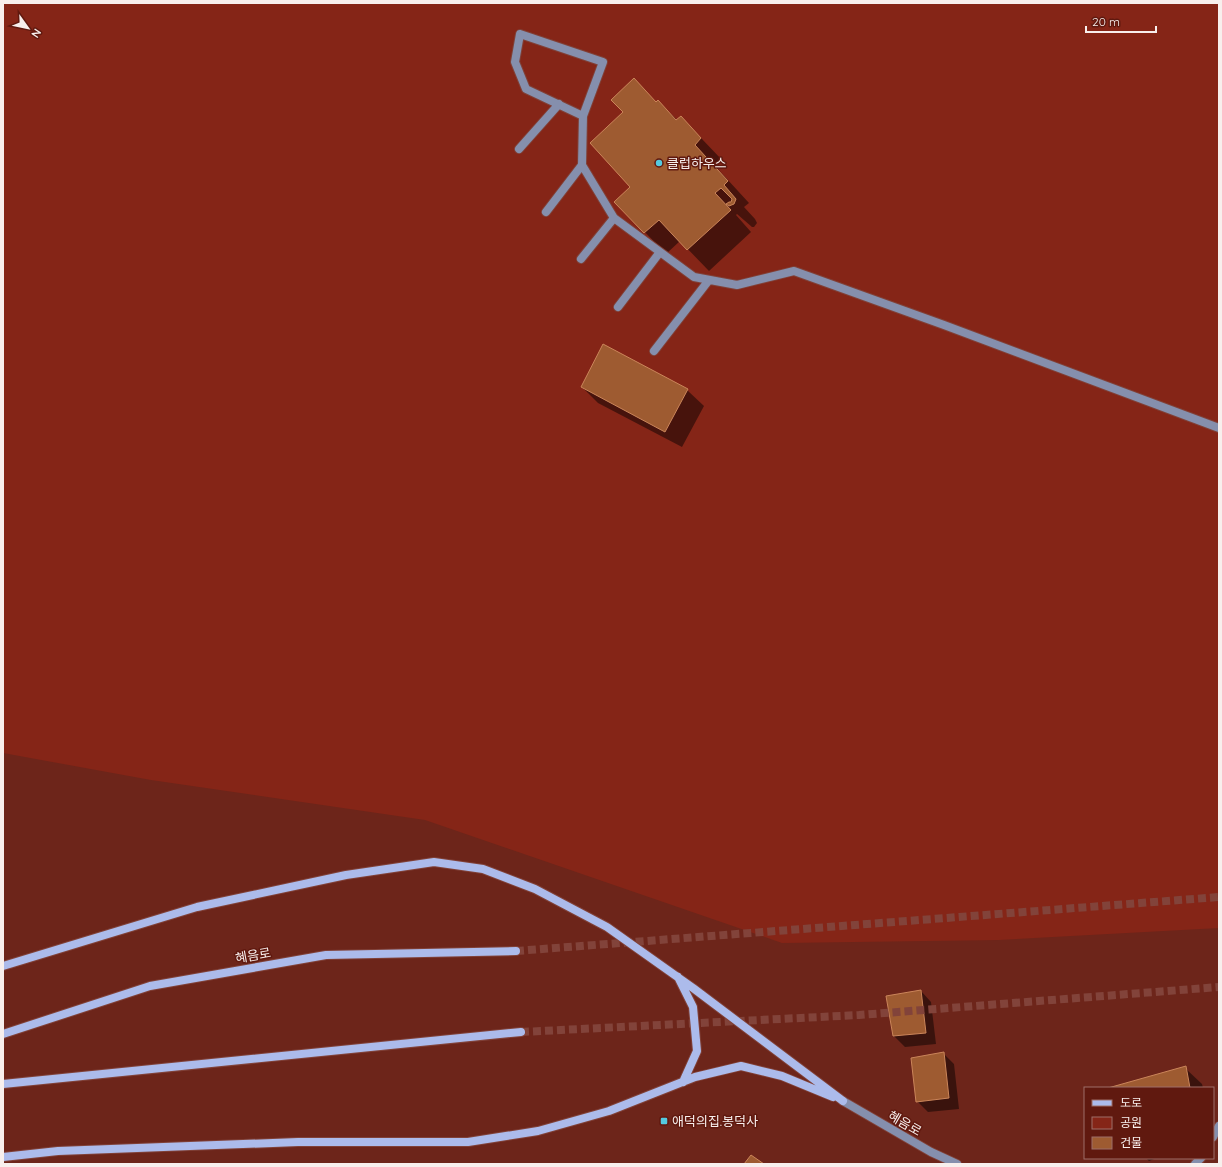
<svg xmlns="http://www.w3.org/2000/svg" width="1222" height="1167" viewBox="0 0 1222 1167" font-family="Quicksand,'Noto Sans KR',sans-serif">
<style>
.green{fill:#852517}
.shadow{fill:#0007}
.building{fill:#9e5b31;stroke:#cb855a}
.lines{fill:none;stroke-linecap:round;stroke-linejoin:round}
.secondary-tunnel{stroke:#82433a;stroke-width:8;stroke-dasharray:8 4;stroke-linecap:butt}
.service-casing{stroke:#804138;stroke-width:10}
.tertiary-casing{stroke:#804138;stroke-width:10}
.secondary-casing{stroke:#804138;stroke-width:10}
.service{stroke:#858fad;stroke-width:8}
.tertiary{stroke:#858fad;stroke-width:8}
.secondary{stroke:#acbbeb;stroke-width:8}
.poi-dot{fill:#55cadf;stroke:#60190f;stroke-width:1.5}
.labels{text-anchor:middle;dominant-baseline:central;stroke-width:3;stroke-linejoin:round;paint-order:stroke}
.poi-label{font-size:13px;fill:#f8efed;stroke:#60190f;text-anchor:start}
.street-label{font-size:13px;fill:#f8efed;stroke:#60190f}
</style>
<rect width="100%" height="100%" fill="#6d251a"/>
<path class="green" d="M3,3H1219V928L999,940L782,943L425,820L151,780L3,753Z"/>
<path class="shadow" d="M634,80L657,103L658,101L677,120L681,117L702,139L722,160L716,167L749,203L744,207L755,219L757,223L754,227H752L737,214L736,215L751,232L709,271L680,241L666,254L616,202L631,187L624,113Z
M582,387L687,390L704,406L682,447L598,403Z
M921,991L931,1002L936,1044L905,1047L894,1036Z
M943,1053L954,1064L959,1109L928,1112L917,1101Z
M1185,1068L1202,1084L1203,1088H1112Z
M1146,1158H1157L1149,1161Z"/>
<path class="building" d="M634,78L656,102L658,100L676,120L681,116L701,138L695,145L728,181L724,185L736,199L734,204L729,206L726,204L729,202H731L732,199L721,188L715,193L731,210L687,250L659,220L644,233L614,202L630,187L590,143L623,112L611,100Z
M603,344L688,389L665,432L581,387Z
M921,990L926,1033L893,1036L886,996Z
M944,1052L949,1098L916,1102L911,1058Z
M1186,1066L1190,1088H1108Z
M751,1155L764,1164H744Z"/>
<g class="lines">
<path class="secondary-tunnel" d="M516,951L1219,897
M521,1032L859,1015L1219,987"/>
<defs>
<path id="service" d="M583,116L526,89L515,62L520,34L603,62L583,116L582,165L614,218L694,277L737,285L794,271L944,325L1219,428
M519,149L559,104
M546,212L582,165
M581,259L614,218
M618,307L660,252
M654,351L709,280"/>
<path id="tertiary" d="M843,1101L931,1152L957,1164
M1213,1137L1219,1126
M1195,1164L1201,1158"/>
<path id="secondary" d="M3,966L197,907L346,875L434,862L483,869L535,889L607,927L693,988L843,1101
M678,977L693,1007L697,1051L683,1082
M3,1034L150,986L326,955L516,951
M3,1084L521,1032
M3,1157L58,1151L298,1142H468L538,1131L609,1111L695,1077L741,1066L782,1076L833,1097"/>
</defs>
<use href="#service" class="service-casing"/>
<use href="#tertiary" class="tertiary-casing"/>
<use href="#secondary" class="secondary-casing"/>
<use href="#service" class="service"/>
<use href="#tertiary" class="tertiary"/>
<use href="#secondary" class="secondary"/>
</g>
<g class="poi-dot">
<circle cx="659" cy="163" r="4"/>
<rect x="660" y="1117" width="8" height="8" rx="2"/>
</g>
<g class="labels">
<g class="poi-label">
<text x="667" y="163">클럽하우스</text>
<text x="672" y="1121">애덕의집.봉덕사</text>
</g>
<g class="street-label">
<text transform="translate(253 955) rotate(-10)">혜음로</text>
<text transform="translate(905 1123) rotate(30)">혜음로</text>
</g>
</g>
<rect width="1222" height="1167" fill="none" stroke="#f8efed" stroke-width="8"/>
<rect x="1084" y="1087" width="130" height="72" fill="#60190f" stroke="#9d6f68"/>
<rect x="1092" y="1100" width="20" height="6" fill="#acbbeb" stroke="#9d6f68"/>
<text x="1120" y="1107" font-size="12" fill="#f8efed">도로</text>
<rect x="1092" y="1117" width="20" height="12" fill="#852517" stroke="#9d6f68"/>
<text x="1120" y="1127" font-size="12" fill="#f8efed">공원</text>
<rect x="1092" y="1137" width="20" height="12" fill="#9e5b31" stroke="#9d6f68"/>
<text x="1120" y="1147" font-size="12" fill="#f8efed">건물</text>
<g transform="translate(28 28) rotate(123)" stroke="#60190f" stroke-width="3" paint-order="stroke">
<path d="M0-3L7 15L0 10L-7 15Z" fill="#f8efed"/>
<text y="-6" font-size="11" font-weight="bold" text-anchor="middle" fill="#f8efed">N</text>
</g>
<path d="M1086 26v6h70v-6" fill="none" stroke="#f8efed" stroke-width="2"/>
<text x="1092" y="26" font-size="12" fill="#f8efed" stroke="#60190f" stroke-width="3" paint-order="stroke">20 m</text>
</svg>
